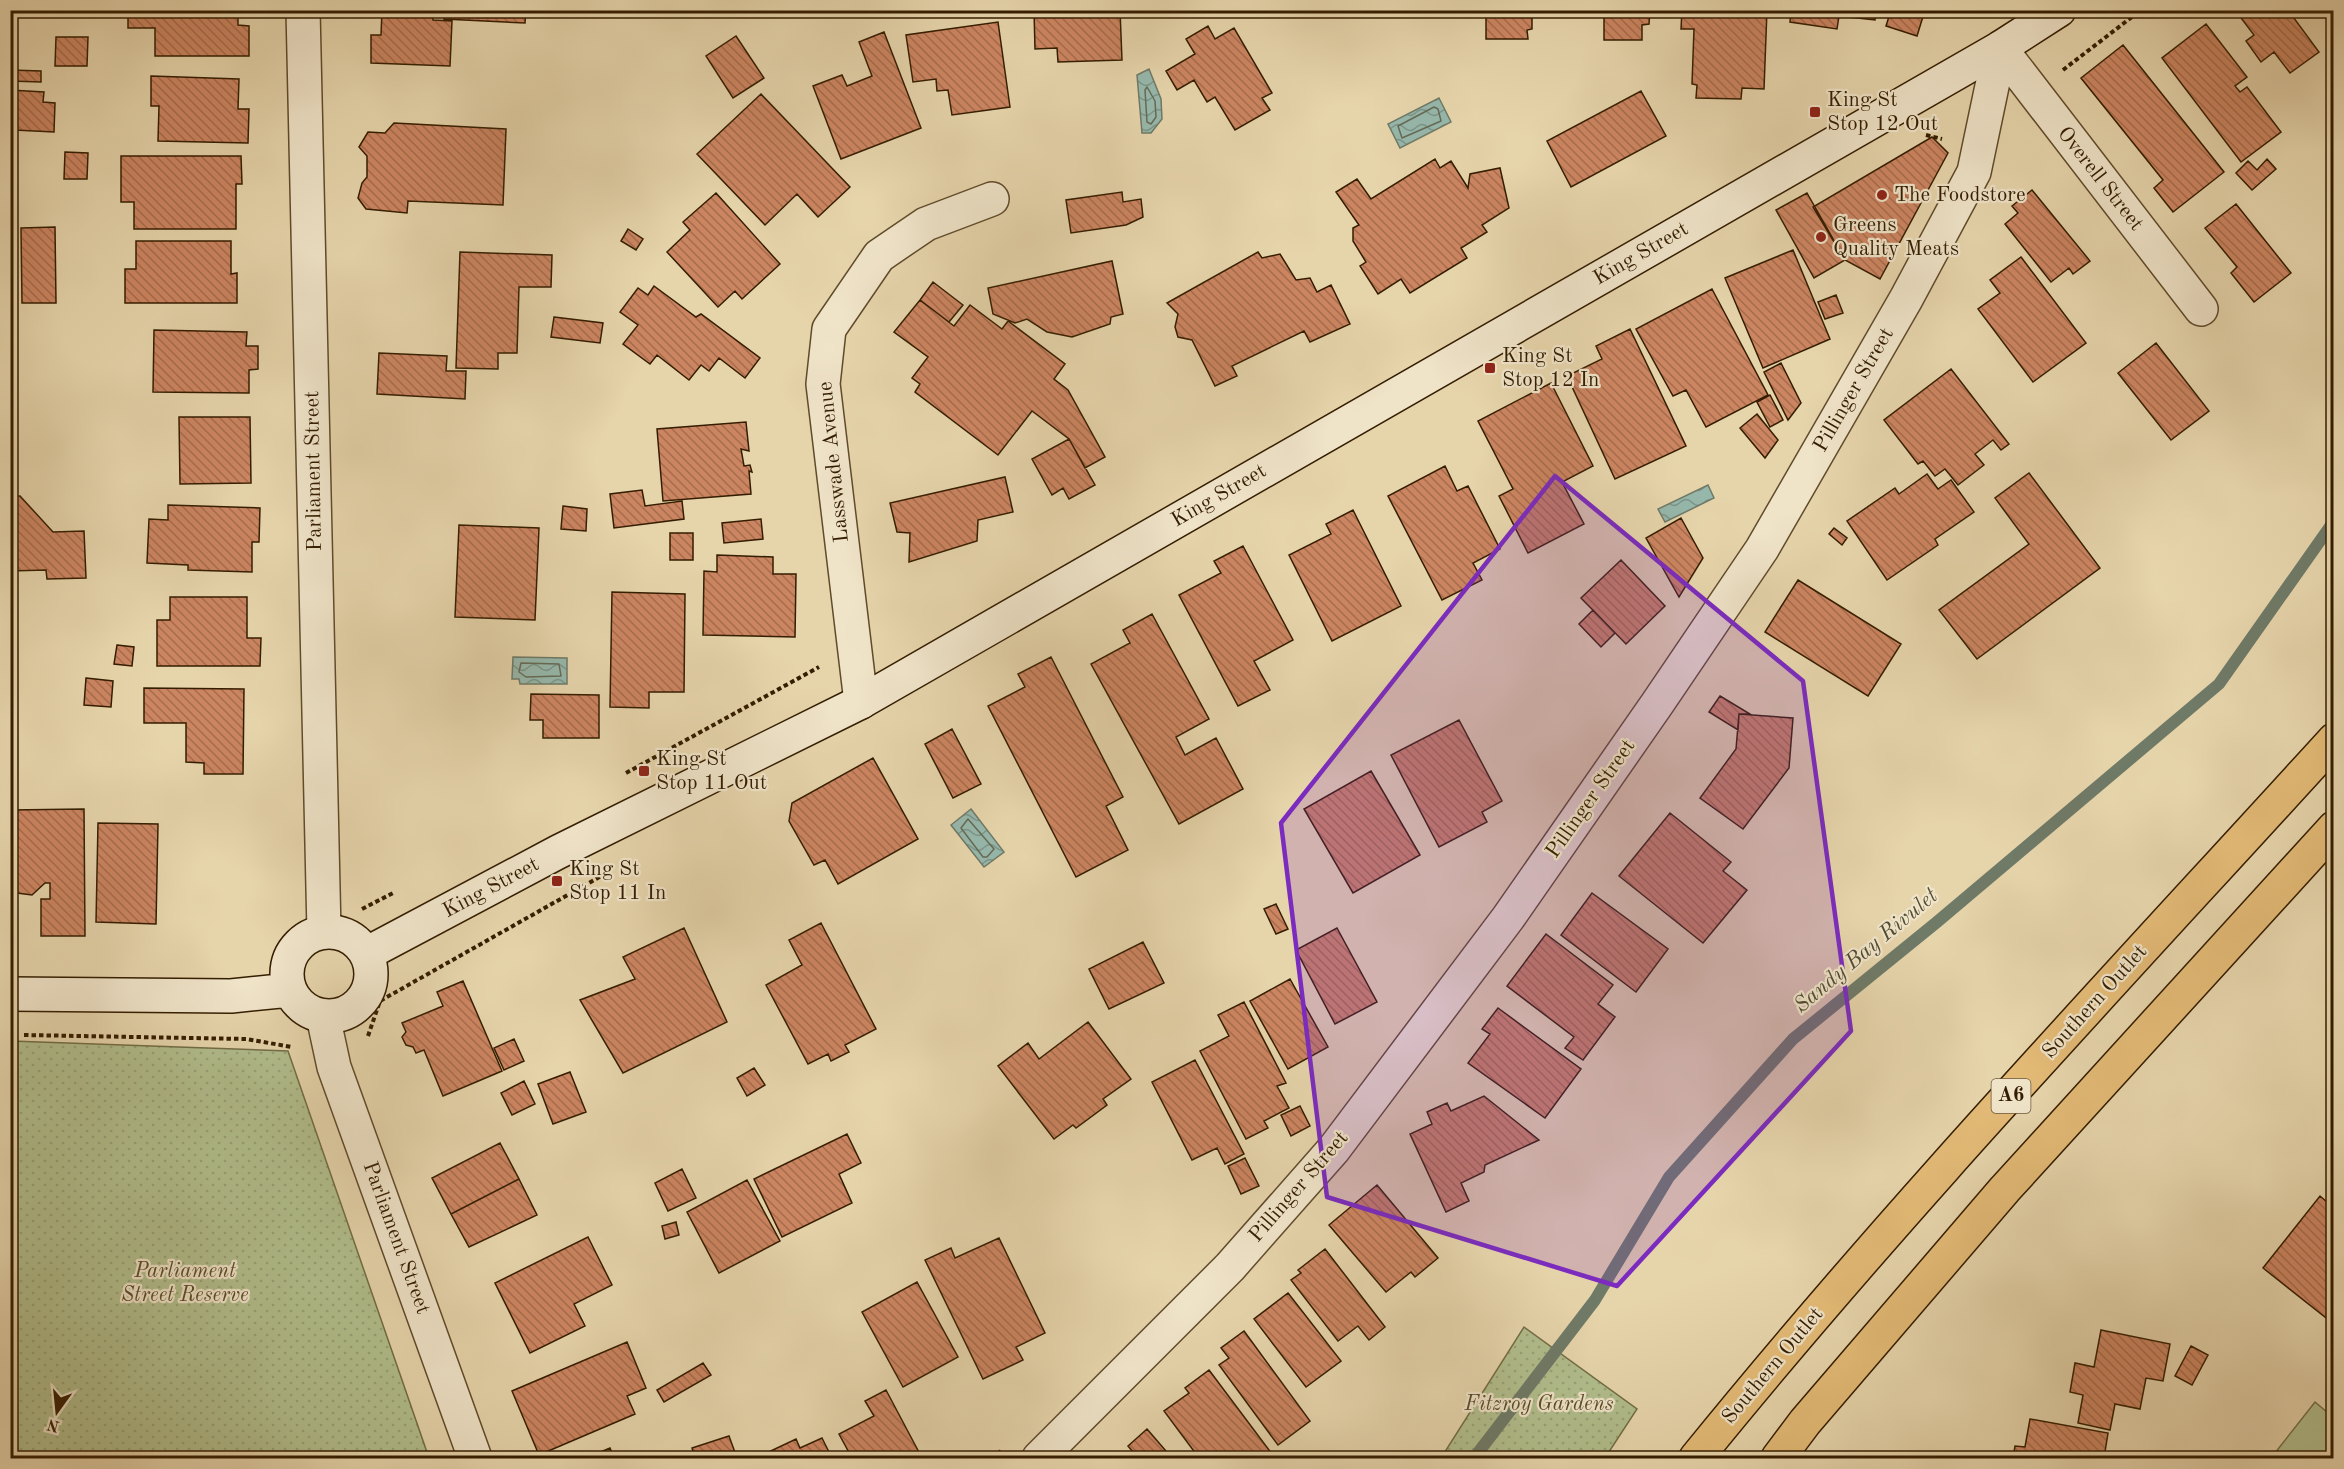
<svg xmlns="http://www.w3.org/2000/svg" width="2344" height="1469" viewBox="0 0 2344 1469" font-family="'Old Standard TT',serif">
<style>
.green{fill:#b1bd8c;stroke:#726d46;stroke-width:1.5}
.park{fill:url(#park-dots);stroke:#726d46;stroke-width:1.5}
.water{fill:url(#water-waves);stroke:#6f7a67;stroke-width:1.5}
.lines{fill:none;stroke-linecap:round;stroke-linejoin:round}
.shore{stroke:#656a56;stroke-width:1.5}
.stream{stroke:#6f7a67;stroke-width:12}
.building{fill:url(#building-back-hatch);stroke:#341d00;stroke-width:1.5}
.street-casing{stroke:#604b2b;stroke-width:36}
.secondary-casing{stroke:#341d00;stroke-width:36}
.highway-casing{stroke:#341d00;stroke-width:36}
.path{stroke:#341d00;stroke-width:4;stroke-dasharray:4.5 3;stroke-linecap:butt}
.street{stroke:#efe3c8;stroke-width:33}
.secondary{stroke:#efe3c8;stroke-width:33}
.highway{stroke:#e3ba76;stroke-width:33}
.marked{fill:#7b2cbf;fill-opacity:0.2;stroke:#7b2cbf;stroke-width:4.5;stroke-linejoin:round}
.poi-dot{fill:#8f2418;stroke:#efe3c8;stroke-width:2}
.labels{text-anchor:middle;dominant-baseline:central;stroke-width:4.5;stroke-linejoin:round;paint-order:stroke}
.shield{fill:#efe3c8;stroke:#6c583c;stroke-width:1.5}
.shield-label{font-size:20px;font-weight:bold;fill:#341d00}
.poi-label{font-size:21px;fill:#341d00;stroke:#efe3c8;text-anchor:start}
.street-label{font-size:21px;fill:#341d00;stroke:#efe3c8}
.park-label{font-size:21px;font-style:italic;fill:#5a4d2a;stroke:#efe3c8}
.water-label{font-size:22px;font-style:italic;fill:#514c34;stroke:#efe3c8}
</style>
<defs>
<pattern id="park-dots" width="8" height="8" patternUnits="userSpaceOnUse" patternTransform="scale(1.5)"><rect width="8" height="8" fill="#b1bd8c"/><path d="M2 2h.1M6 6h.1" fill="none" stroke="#99a277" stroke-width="1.8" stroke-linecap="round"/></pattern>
<pattern id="water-waves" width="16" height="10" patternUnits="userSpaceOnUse" patternTransform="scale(1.5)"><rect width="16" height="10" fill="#96b8ac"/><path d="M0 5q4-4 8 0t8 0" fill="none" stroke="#7b958a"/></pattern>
<pattern id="building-back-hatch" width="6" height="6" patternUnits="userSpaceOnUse" patternTransform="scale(1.5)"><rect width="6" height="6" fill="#cc8561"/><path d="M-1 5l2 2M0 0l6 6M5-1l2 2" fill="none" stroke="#a66c4e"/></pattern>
</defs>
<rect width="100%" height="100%" fill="#e6d4ab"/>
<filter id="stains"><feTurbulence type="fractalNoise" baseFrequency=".00333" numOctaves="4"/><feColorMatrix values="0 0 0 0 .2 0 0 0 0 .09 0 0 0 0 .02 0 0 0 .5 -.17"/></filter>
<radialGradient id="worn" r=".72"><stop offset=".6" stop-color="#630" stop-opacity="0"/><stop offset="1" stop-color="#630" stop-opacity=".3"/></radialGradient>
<path class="green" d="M2315,1402L2333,1417V1458H2271Z"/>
<path class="park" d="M11,1041L288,1051L429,1458H11Z
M1524,1327L1637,1409L1605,1458H1441Z"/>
<path class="water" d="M1149,69L1161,99L1162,119L1151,133H1142L1137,75Z
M1439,98L1451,122L1400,148L1388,124Z
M1708,485L1714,498L1665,522L1658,509Z
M513,657L567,658V684H520L519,679H512Z
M971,809L1004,852L984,867L951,825Z"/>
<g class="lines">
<path class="shore" d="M1147,87L1155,101L1156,117L1151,124L1147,122L1145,90Z
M1434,107L1438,109L1441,121L1402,138L1398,126Z
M521,663L559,664L561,676L526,677L519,672Z
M968,819L994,849L987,857H983L961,828Z"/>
<path class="stream" d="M1474,1458L1595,1300L1669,1177L1793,1039L1937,922L2219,684L2334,521"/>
</g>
<path class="building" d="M128,10H238V25L249,26V56H155V28H128Z
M382,10H433V20L452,21L450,66L371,63V35H381Z
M444,10H526L525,23L444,19Z
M1034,10H1120L1122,60L1058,62L1057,48L1035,49Z
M1486,10H1532V29L1527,30L1528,39H1486Z
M1604,10H1650L1649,24L1642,25V40H1604Z
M1682,10H1767L1764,89L1742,88L1741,99L1696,98L1697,85L1692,84L1694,29H1681Z
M1791,10H1876L1875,20L1839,16L1837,29L1790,22Z
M1891,10H1925L1917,36L1886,26Z
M2235,10H2288L2319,52L2290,73L2274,52L2261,62L2246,41L2254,35Z
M2320,10H2334V29Z
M998,22L1010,107L952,115L948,90L937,91L936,79L913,82L906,35Z
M2206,24L2247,77L2235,86L2240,92L2247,87L2281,132L2241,162L2162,58Z
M1208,26L1215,39L1234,28L1272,93L1262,98L1270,110L1235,130L1215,97L1207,102L1194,80L1177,90L1166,71L1195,54L1186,39Z
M884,32L921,128L841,159L813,86L842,75L847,86L872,76L859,42Z
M736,36L764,78L733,98L706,56Z
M56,37H88L87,66H55Z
M2123,45L2224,172L2173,212L2154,188L2163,180L2081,78Z
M10,70L41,71V82L10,81Z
M151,76L239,79L238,109H249L248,143L158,141L159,106H151Z
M10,90L44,92L43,102L55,103L54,132L14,130L10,125Z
M1641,91L1666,136L1571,187L1547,141Z
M761,94L850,187L818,217L797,194L765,225L697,154Z
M394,123L506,129L503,205L408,201L407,213L366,209L358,198L362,183L367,177V156L359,147L368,132L385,133Z
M1932,137L1948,153L1880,279L1845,260L1813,207Z
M65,152L88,153L87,179H64Z
M121,156H241L242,184H236V229H134V202H121Z
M1435,159L1440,168L1451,161L1468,188L1470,174L1500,168L1509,208L1482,225L1487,232L1461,248L1467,258L1410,293L1401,279L1378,294L1360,266L1366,262L1353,241V228L1359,225L1336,192L1357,179L1371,199Z
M2267,159L2276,169L2252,190L2236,173L2248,161L2257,170Z
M2032,190L2090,261L2073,274L2069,268L2051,282L2005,224L2018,213L2012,206Z
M1122,192L1123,202L1141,199L1143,217L1126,225L1071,233L1066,200Z
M716,193L780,264L742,299L735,291L718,307L667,252L690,230L683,222Z
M1807,193L1845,260L1814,278L1776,210Z
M10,195H11V283H10Z
M2236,204L2291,273L2254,302L2231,273L2237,267L2205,228Z
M55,227L56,303H22L21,228Z
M628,229L643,239L636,250L621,241Z
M136,241H231V274L237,273V303H125V269H136Z
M1793,250L1830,339L1763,368L1725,278Z
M460,252L552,255L551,287H519L517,353H498V369L456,368Z
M1258,252L1262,258L1280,254L1296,280L1310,278L1317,292L1331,285L1350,324L1310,342L1304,331L1232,366L1237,376L1215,386L1192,340L1178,337L1175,327L1178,314L1167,303Z
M2021,257L2086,343L2033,382L1978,309L2000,293L1990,280Z
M1112,261L1123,314L1111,317L1110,324L1072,337L1047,332L1027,319L1015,323L993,314L988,288Z
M933,282L963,305L949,322L920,300Z
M654,286L696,317L701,314L760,358L745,378L719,358L709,371L701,365L689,380L657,355L650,364L623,344L638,325L620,312L638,288L648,295Z
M1712,289L1768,395L1706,427L1686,390L1673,396L1636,329Z
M1836,295L1843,313L1825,319L1818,302Z
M920,300L954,326L970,305L1002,329L1008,321L1065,364L1054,379L1068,390L1105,457L1085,468L1069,439L1032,411L998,455L915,392L920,384L912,378L928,357L894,332Z
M554,317L603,323L600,343L551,337Z
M1630,329L1686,446L1615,479L1567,376L1602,359L1596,346Z
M154,330L247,332L246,346H258V369L249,370V393L153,392Z
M2156,343L2209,411L2171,440L2118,373Z
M379,353L447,356L446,371H466L465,399L377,394Z
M1781,363L1801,403L1788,420L1764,372Z
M1951,369L2009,444L2001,450L1993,440L1975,454L1984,465L1958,485L1945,469L1935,476L1923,461L1918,464L1884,420Z
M1551,383L1593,466L1562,482L1584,524L1528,553L1499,496L1513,489L1478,421Z
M1770,395L1783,420L1770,427L1757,402Z
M1757,414L1778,440L1765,458L1740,428Z
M179,417H250L251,483L180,484Z
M746,422L749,451L741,449L744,466L750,465L752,472L749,471L751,494L663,501L657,429Z
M1069,439L1095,485L1069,499L1063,488L1052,495L1032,459Z
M1445,466L1457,491L1468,486L1500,549L1473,563L1482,580L1442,600L1388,496Z
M2029,473L2100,568L1977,659L1939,610L2029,544L1995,498Z
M1927,474L1938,489L1951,480L1974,512L1935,539L1938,545L1887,580L1847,521L1895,488L1899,494Z
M1005,477L1013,512L978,520L977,541L909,562L910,533L897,532L890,503Z
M642,490L645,506L682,501L684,519L614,528L610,494Z
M10,496H20L53,532L84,531L86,578L47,579L46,570L10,571Z
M168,505L260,508L259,542H252V572L188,570V565L147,563L149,519L168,520Z
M563,506L587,509L586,531L561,529Z
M1353,510L1401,606L1332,641L1289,555L1331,534L1326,524Z
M1681,518L1703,558L1679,597L1646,538Z
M761,519L763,539L724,543L722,523Z
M459,525L539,528L535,620L455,617Z
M1834,528L1847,538L1842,545L1829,534Z
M670,533H693V560H670Z
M1243,546L1293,640L1254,661L1270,690L1238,706L1179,595L1221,573L1214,561Z
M717,555L773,557V574H796L795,637L703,635L704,571L717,572Z
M1621,560L1665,606L1626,644L1581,598Z
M1798,580L1901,644L1868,696L1765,632Z
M612,592L685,594L684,692H649V708L610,707Z
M170,597H247V638H261L260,666H157V620H170Z
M1593,610L1615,633L1601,647L1579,624Z
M1152,614L1209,719L1176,737L1185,755L1216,738L1243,789L1179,824L1091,664L1130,643L1123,630Z
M117,645L134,647L132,666L114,664Z
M1051,657L1123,797L1106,806L1128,850L1076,877L988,706L1025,687L1018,674Z
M86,678L113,681L111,707L84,705Z
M144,688L244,689L243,774H204V763L186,762V723H144Z
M531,694L599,695V738H543V720H530Z
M1720,696L1750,714H1739L1738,730L1709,712Z
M1739,714L1793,718L1789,768L1743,829L1700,798L1736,749Z
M1459,720L1502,801L1482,812L1487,822L1439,847L1391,755Z
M952,729L981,784L953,798L925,744Z
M873,758L918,839L838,884L825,860L814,865L789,821L792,803Z
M1371,771L1420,855L1353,893L1304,809Z
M84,809L85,936H41V899H50V883H45L32,895L17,893L10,885V810Z
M1670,813L1731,862L1723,871L1747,890L1703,943L1619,876Z
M98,823L158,824L156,924L96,922Z
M1592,893L1668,949L1636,992L1561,935Z
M1276,904L1288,929L1276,934L1264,909Z
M821,923L876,1029L845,1045L849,1052L831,1061L828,1054L808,1064L766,985L802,965L789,940Z
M684,928L727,1022L623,1073L580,1000L635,979L623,957Z
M1337,928L1377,1002L1335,1024L1296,950Z
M1546,934L1613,985L1598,1004L1615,1017L1583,1060L1565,1048L1574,1037L1507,986Z
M1143,942L1164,983L1109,1009L1089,969Z
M1290,979L1328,1047L1288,1069L1250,1001Z
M463,981L502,1071L443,1096L424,1050L416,1053L413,1047L406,1045L402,1037L406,1032L402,1023L443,1006L437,992Z
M1244,1002L1286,1083L1277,1086L1289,1108L1264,1121L1268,1128L1246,1139L1200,1051L1229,1036L1218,1015Z
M1498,1008L1581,1069L1545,1118L1468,1063L1490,1034L1482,1029Z
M1088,1022L1131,1079L1103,1099L1107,1105L1076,1128L1073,1125L1054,1139L998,1066L1028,1043L1039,1059Z
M514,1039L524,1061L504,1070L494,1048Z
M1195,1060L1244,1154L1225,1164L1217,1148L1192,1160L1152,1082Z
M754,1068L765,1085L747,1096L737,1078Z
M570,1072L586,1112L553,1124L538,1084Z
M524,1081L535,1104L512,1115L501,1093Z
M1484,1096L1539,1140L1485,1165L1484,1172L1461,1183L1469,1201L1446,1212L1410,1134L1432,1124L1427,1112L1447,1103L1451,1111Z
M1300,1106L1310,1126L1291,1136L1281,1115Z
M847,1134L861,1163L839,1174L852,1203L782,1237L754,1179Z
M500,1143L519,1179L451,1214L432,1178Z
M1245,1158L1259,1186L1241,1194L1228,1166Z
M682,1169L696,1198L668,1211L655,1183Z
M519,1179L537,1215L469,1247L451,1214Z
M747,1180L780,1241L719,1273L687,1212Z
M1377,1185L1438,1258L1415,1277L1411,1272L1386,1292L1329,1225Z
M2320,1196L2334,1208V1317L2330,1321L2263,1268Z
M676,1222L679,1235L665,1239L662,1226Z
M588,1237L612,1285L574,1304L585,1326L530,1353L495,1283Z
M999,1238L1045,1333L1016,1347L1023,1360L983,1379L925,1260L951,1248L955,1258Z
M1325,1249L1385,1327L1369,1340L1358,1326L1338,1341L1291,1280L1301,1273L1298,1270Z
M917,1282L958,1357L903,1387L862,1312Z
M1288,1293L1341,1361L1306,1387L1254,1319Z
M2101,1330L2170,1344L2163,1381L2146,1378L2140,1409L2115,1404L2110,1430L2078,1423L2083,1395L2070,1392L2075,1363L2094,1367Z
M1244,1331L1310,1421L1278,1445L1219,1365L1229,1358L1221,1348Z
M627,1342L646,1388L627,1396L635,1414L539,1455L512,1391Z
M2191,1346L2208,1355L2192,1385L2175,1376Z
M703,1363L711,1375L664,1402L657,1390Z
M1209,1370L1272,1454L1266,1458H1199L1164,1411L1189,1393L1185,1388Z
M886,1390L922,1458H852L839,1434L874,1416L865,1401Z
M2030,1419L2108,1433L2104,1458H2013L2015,1446L2025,1447Z
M1147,1429L1172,1458H1125L1133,1452L1128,1446Z
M729,1436L737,1458H695L692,1448Z
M822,1438L832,1458H762L760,1456L796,1439L800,1448Z
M610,1448L614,1458H586Z"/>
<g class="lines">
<defs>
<path id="street" d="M303,10L324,932
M2000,48L2201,309
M861,702L823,384L829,329L879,256L926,224L992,199
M323,1016L334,1067L475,1458
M1039,1458L1230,1267L1334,1149L1508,918L1657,704L1762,549L1906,299L1974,172L2000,48"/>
<path id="secondary" d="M287 974a42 42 0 1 1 84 0a42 42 0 1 1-84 0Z
M366,954L558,852L861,702L2000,48L2059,10
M10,994L231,996L290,990"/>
<path id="highway" d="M1696,1458C1897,1210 2118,977 2334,740
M1778,1458L1805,1422L2005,1189L2334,828"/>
</defs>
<use href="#street" class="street-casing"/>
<use href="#secondary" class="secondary-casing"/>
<use href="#highway" class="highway-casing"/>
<path class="path" d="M2063,70L2141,10
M1926,135L1942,139
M626,773L819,667
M362,909L395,892
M24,1035L246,1039L292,1047
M368,1036L380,1001L603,875
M993,1458L1001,1451"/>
<use href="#street" class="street"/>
<use href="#secondary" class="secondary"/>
<use href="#highway" class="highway"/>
</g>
<path class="marked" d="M1555,476L1803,681L1851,1031L1617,1286L1327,1197L1281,823Z"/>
<g class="poi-dot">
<rect x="1809" y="106" width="12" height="12" rx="3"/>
<circle cx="1882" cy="195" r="6"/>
<circle cx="1821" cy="237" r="6"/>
<rect x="1484" y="362" width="12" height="12" rx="3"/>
<rect x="638" y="765" width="12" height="12" rx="3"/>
<rect x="551" y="875" width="12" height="12" rx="3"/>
</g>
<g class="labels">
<rect class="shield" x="1991.5" y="1079" width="39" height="34" rx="4.5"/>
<g class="shield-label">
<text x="2011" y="1096">A6</text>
</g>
<g class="poi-label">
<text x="1827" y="100">King St<tspan x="1827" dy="24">Stop 12 Out</tspan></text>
<text x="1894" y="195">The Foodstore</text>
<text x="1833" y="225">Greens<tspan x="1833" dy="24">Quality Meats</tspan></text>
<text x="1502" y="356">King St<tspan x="1502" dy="24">Stop 12 In</tspan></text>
<text x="656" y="759">King St<tspan x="656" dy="24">Stop 11 Out</tspan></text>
<text x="569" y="869">King St<tspan x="569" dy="24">Stop 11 In</tspan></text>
</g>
<g class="street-label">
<text transform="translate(2100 179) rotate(52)">Overell Street</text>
<text transform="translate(1641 254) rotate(-30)">King Street</text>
<text transform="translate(1854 390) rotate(-60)">Pillinger Street</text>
<text transform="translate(834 462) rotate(-96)">Lasswade Avenue</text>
<text transform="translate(314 471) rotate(-91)">Parliament Street</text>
<text transform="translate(1219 496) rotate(-30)">King Street</text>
<text transform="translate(1591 799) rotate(-55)">Pillinger Street</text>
<text transform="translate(491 888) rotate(-28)">King Street</text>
<text transform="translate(2095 1002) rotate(-48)">Southern Outlet</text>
<text transform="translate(1299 1187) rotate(-49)">Pillinger Street</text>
<text transform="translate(396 1238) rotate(70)">Parliament Street</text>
<text transform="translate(1773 1366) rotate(-50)">Southern Outlet</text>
</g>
<g class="park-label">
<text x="185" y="1271">Parliament<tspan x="185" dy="24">Street Reserve</tspan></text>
<text x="1539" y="1404">Fitzroy Gardens</text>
</g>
<g class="water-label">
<text transform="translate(1866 951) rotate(-40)">Sandy Bay Rivulet</text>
</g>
</g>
<rect width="2344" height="1469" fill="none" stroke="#e6d4ab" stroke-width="36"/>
<rect x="12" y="12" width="2320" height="1445" fill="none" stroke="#341d00" stroke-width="3"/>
<rect x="18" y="18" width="2308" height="1433" fill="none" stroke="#341d00" stroke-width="1.5"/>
<g transform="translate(57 1412) rotate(195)" stroke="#efe3c8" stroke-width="4.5" paint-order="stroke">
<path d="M0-4.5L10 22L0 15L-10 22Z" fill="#341d00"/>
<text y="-9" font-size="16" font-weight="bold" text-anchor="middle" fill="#341d00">N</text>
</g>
<rect width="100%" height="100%" filter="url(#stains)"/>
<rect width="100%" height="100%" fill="url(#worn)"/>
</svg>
